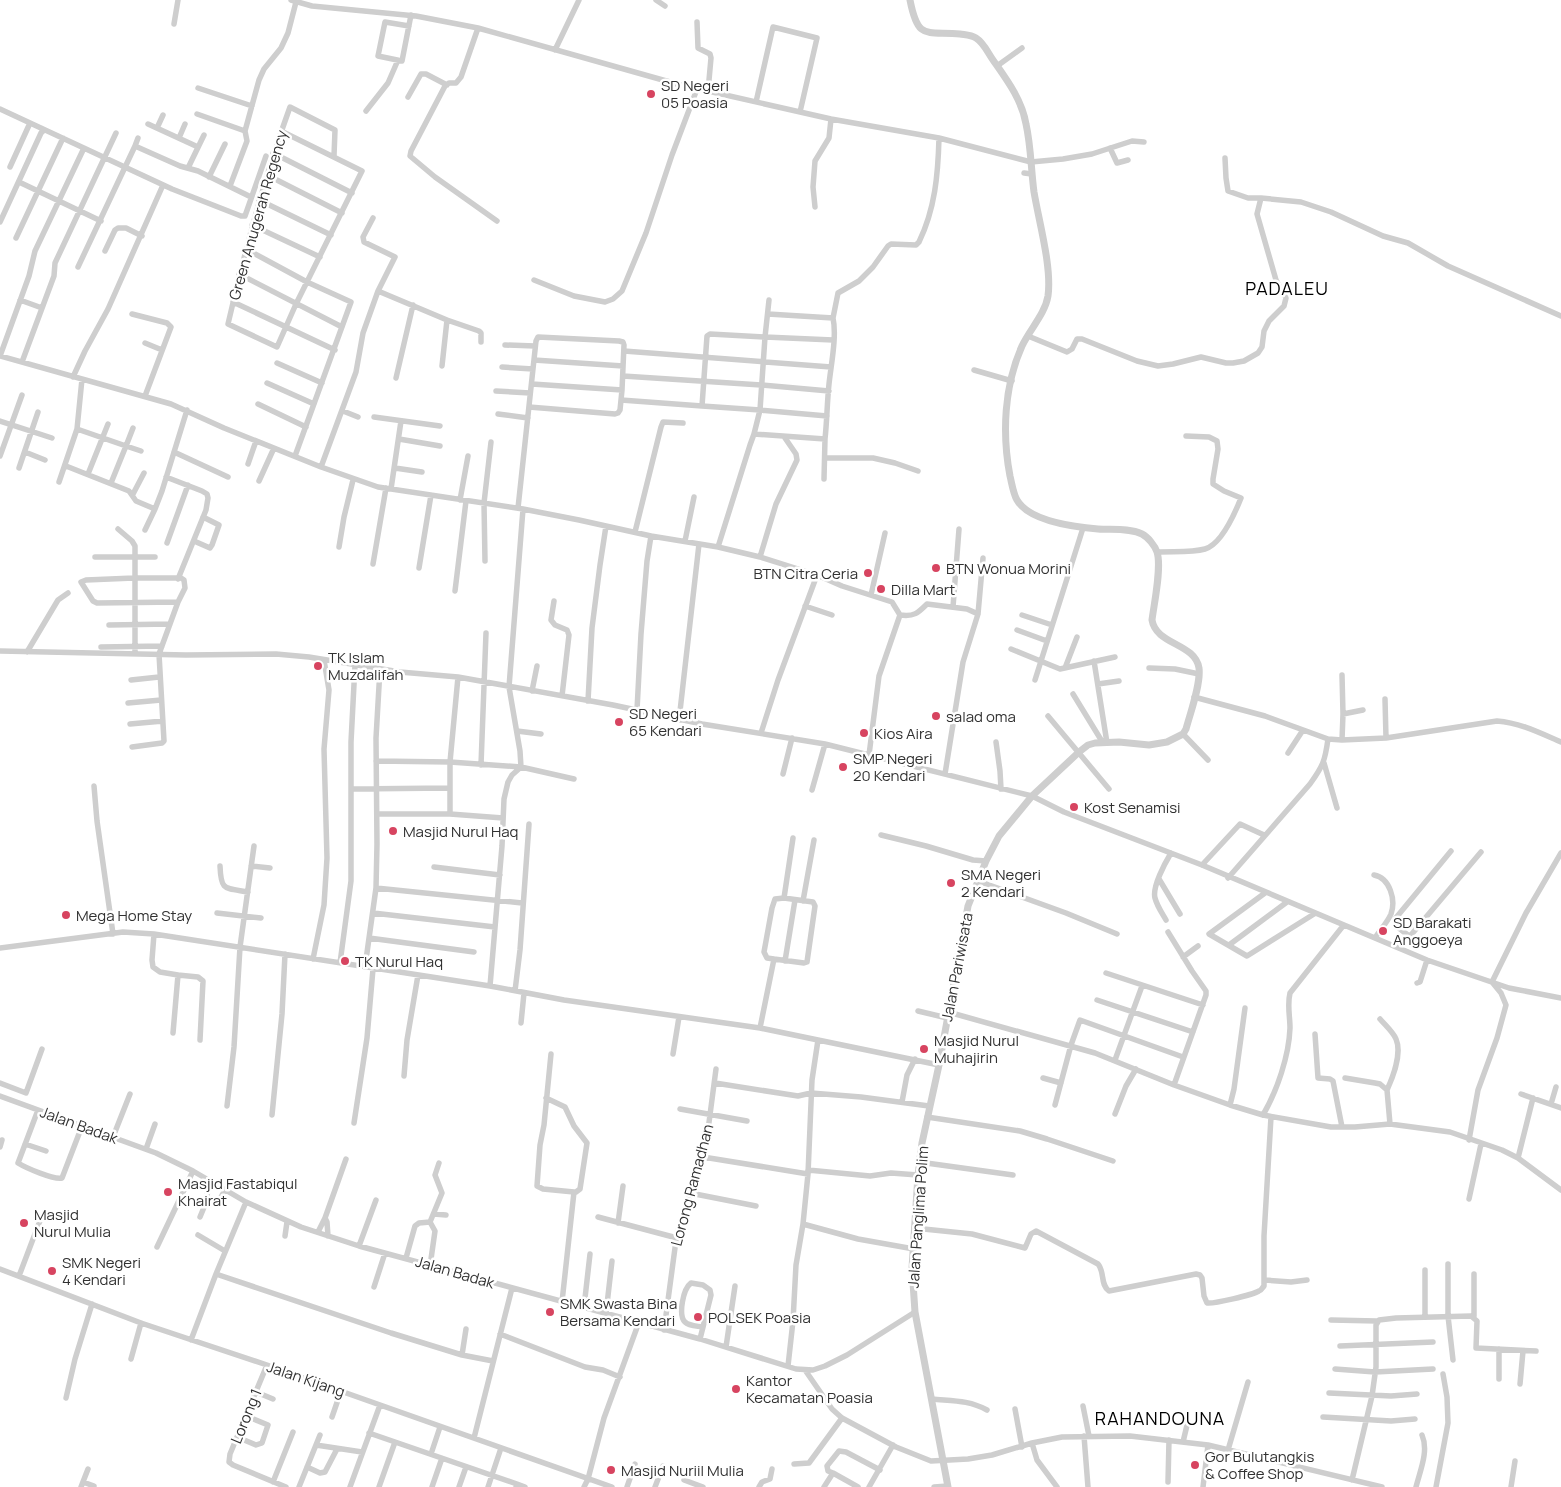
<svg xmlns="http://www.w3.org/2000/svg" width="1561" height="1487" viewBox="0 0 1561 1487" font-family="Manrope,sans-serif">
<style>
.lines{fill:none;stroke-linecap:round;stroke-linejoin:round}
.minor{stroke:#cecece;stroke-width:5.5}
.tertiary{stroke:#cecece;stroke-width:7}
.poi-dot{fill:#d74460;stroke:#fff;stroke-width:2}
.labels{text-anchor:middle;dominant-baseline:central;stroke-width:5;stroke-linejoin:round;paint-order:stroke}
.poi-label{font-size:15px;fill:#313131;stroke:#fff;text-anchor:start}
.street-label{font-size:15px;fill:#313131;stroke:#fff}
.quarter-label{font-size:18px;letter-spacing:1px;fill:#000;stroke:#fff}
</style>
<rect width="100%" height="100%" fill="#fff"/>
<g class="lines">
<path class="minor" d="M291,0L312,6L416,16L478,28L677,84L831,119L939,138L1031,162L1063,159L1092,154L1132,141L1144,142
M656,0L665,6
M697,22L698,48L710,54L711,58L708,91
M174,24L178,0
M409,26L385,22L378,56L402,61L411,15
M478,28L461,77L456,83H449L445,86L411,151L410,156L435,177L497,221
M555,50L579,0
M997,66L1022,48
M198,88L252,106
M408,97L421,74H426L447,85
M756,102L773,27L817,38L800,112
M0,109L172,189L241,216H245L266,156
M366,111L388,83L398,60
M197,114L245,131L259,80L264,69L281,48L288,33L296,2
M148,124L198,147
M157,128L163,115
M281,131L362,171L296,304L277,347L228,324C245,250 264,178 290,107L335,130L334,156
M179,138L185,124
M135,146L138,138
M1110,148L1117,163L1128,160
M273,153L352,193
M1225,158L1226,178L1228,191L1248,198H1261
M10,167L30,123
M188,168L204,135
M1024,173L1032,174
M267,175L342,213
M209,177L225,144
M19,182L101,221
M230,186L247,141L245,131
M259,200L331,235
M815,207L813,187L815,161L829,138L831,119
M0,222L41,133L44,130
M252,225L320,257
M16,238L63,138
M246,249L307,282L351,302L295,456
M105,251L115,230L118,228H126L142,236
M78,267L135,146L180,166L198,171L251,197
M239,274L342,327
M534,280L574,296L605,302L613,299L622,291L646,233L672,155L697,89
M378,291L447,320L442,366
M20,300L42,308
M769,300L765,337L833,340
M233,302L335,350
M132,314L167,323L171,327L145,396
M768,314L833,318C837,336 831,365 829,384C827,403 827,421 825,439L754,434L760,410L827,416
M833,318L838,293L859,281L873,267L888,246L891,244L916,245L919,242C935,209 938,175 939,138
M447,320L479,331L481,333V342
M710,334L765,337L760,410L702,406L707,336Z
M1028,336L1067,352L1072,349L1077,339H1082L1137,361L1158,366L1173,364L1201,357L1226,363H1233L1244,361L1258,353L1262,347L1264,331L1269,321L1284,306L1286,298L1276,280L1257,214L1261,198L1301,202L1331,212L1383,236L1408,243L1448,266L1561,316
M145,343L162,350
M505,345L535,346
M624,351L831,367
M0,356L171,404L224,428L321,467L378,487L523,509L509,687L520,751L521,767L450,762L376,761
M0,356L29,276L35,251L84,148
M534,360L623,366
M22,362L54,276L55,263L116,133
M277,363L322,383
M502,367L533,369
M974,370L1012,381
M623,376L761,385L829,391
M73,377L85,351L108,309L163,185
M396,378L413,305
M267,383L314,404
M496,391L530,393
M621,400L702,406
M258,404L306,427
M529,407L615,414L618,413L620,410L622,390
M343,411L358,417
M498,414L528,418
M374,417L440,426
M0,421L52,438
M77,429L126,446L133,428
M399,439L440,446
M25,452L45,460
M174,452L228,477
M0,456L22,395
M825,458H873L895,463L918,471
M248,464L256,441
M66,466L129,491L136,501L155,509L162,491L187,410
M321,467L356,372L363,333L378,291L395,257L364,242L363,237L373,218
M19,468L38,412
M395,468L422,472
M88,474L108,424
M166,477L202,491L207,494L208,498L206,510L178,579
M824,479L825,439
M259,481L274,448
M59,482L77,429L82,379
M111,483L126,446L141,451
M391,489L401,421
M133,494L144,473
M460,500L468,456
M518,508L536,341L538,337L619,341L623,342L624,345L622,390L532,384
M523,509L579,520L651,536L647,561L641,634L637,710
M118,529L132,541L135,546V654
M145,530L155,509
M635,532L661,427L663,422L683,423
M651,536L718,547L760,557L817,575L842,586L892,602L900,615L879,676L869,755
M194,541L210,548L212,545L219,525L203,517
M685,541L694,497
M167,543L188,485
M339,547L344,517L353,480
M718,547L750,445L754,434
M1157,552C1173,551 1191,553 1205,549C1222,544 1235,513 1241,498L1224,491L1213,484V479L1218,449L1217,441L1209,437L1186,436
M95,557H155
M760,557L776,504L797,460L796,454L785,438
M485,561L484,503L491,442
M373,564L386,488
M419,568L431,495
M134,578H181L184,580L185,588L178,602L97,603L93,601L81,582L86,580Z
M455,591L466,501
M871,595L885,533
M554,601L551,620L555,625L567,630L569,635L562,696
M805,606L832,615
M953,607L959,529
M900,615C914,617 918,613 927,604L967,609L978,614
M1022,615L1052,625
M109,625L170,624
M1017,630L1047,641
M101,647L162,646
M1011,649L1060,669L1115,657
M0,651L186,655L276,654L309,657L400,672L458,677L613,705L702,724L825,744L1032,796L1064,812L1202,865L1427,960L1509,988L1561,998
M27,652L58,600L68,593
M1094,661L1107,743
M1065,668L1077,637
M1149,668L1175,669L1199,674
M131,680L159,677
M1035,680L1083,528
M1098,684L1119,681
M532,691L537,666
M1073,694L1103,743
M1194,697L1265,716L1328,739C1325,761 1323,766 1310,784L1228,878
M588,701L592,628L600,565L606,526
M128,703L161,700
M1343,714L1363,710
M1048,716L1109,789
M679,720L699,544
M130,724L163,721
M517,731L541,734
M761,733L778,680L817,575
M1183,734L1208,760
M1386,738L1497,721C1521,723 1540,733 1561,742
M1328,739L1342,740L1386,738L1385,699
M1342,740L1343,714L1342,675
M996,742L1000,771L1001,789
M132,747L162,743L164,741L159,654L178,602
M1288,753L1303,730
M1324,763L1337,808
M481,765L486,633
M783,774L792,738
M945,774L963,662L978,614L983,558
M94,786L97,821L113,934
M351,789L450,788
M812,790L825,744
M377,814H450L503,818
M450,814V762L458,677
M881,835L926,846L973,860L986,861
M1202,865L1240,824L1264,835
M220,866C221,891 224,888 248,892
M251,866L270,868
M434,867L500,875
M1374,875C1390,878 1396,900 1391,914C1387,923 1380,930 1375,938
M1159,879L1180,914
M978,881L1066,913L1117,934
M376,888L522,903
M1265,893L1209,934L1247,956L1314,914
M784,898L793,838
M803,901L814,840
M217,913L261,918
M373,913L495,927
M1166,920C1162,913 1157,906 1155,898C1152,887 1165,863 1171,853
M1168,932L1192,971L1206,991V995L1174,1085
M154,934L152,960L153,967L160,972L178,975L173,1033
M1409,936L1395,925V919L1451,851
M369,938L474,952
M1229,945L1287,902
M0,948L123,932L154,934L490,986L564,1000L760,1028L818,1040L812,1080L808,1174L803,1224L796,1265L793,1321L788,1366
M1400,948L1481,852
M1183,957L1198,946
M313,959L324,905L327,858L324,749L329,690L324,660
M785,961L795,900
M340,963L351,881V742L355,665
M365,967L376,888L377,844L376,738L380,669
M1106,973L1203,1005
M178,975L198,977L203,981L200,1040
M1417,983L1420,982L1427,960
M490,986L502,846L504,799L508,782L512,775L521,767L574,779
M515,991L520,950L529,824
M1097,1000L1193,1032
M918,1011L947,1018
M948,1012L1095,1053L1174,1085L1230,1105L1263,1115L1331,1127H1355L1390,1124L1450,1132L1502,1150L1518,1158L1561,1190
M1380,1019C1385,1025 1393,1032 1396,1039C1402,1053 1393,1077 1387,1090
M521,1023L524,993
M760,1028L774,959L804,963L807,962L815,906L813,902L784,898L775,899L772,908L764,952L767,958L774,959
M1315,1034L1318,1078L1330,1079L1333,1081L1342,1127
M818,1040L939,1065
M551,1054L544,1125L540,1145L537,1186L543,1189L574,1192
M673,1054L679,1017
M1115,1060L1142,986
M404,1076L407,1040L418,975
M1043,1078L1061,1083
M1345,1078L1375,1083L1380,1084L1387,1090L1390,1124
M0,1083L26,1093L42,1049
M715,1083L798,1096L811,1093L861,1097L929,1106
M1521,1094L1561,1108
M0,1096L156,1153L193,1171L246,1202L301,1227L359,1246L700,1339L796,1369L813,1370L825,1366L847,1355L915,1312
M546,1098L565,1107L574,1126L587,1143L580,1189L576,1192H574L562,1302
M902,1102L907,1075L915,1059
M1551,1104L1556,1087
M1055,1105L1071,1045L1080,1020L1183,1057
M1230,1105L1234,1089L1245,1008
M227,1106L234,1047L240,947L254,846
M680,1109L747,1121
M38,1110L18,1163C26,1168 54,1180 62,1178L82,1126
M1115,1114L1126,1086L1136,1069
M272,1115L282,1014L285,954
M1263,1115C1277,1091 1289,1056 1290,1028C1290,1016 1287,1005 1290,993L1343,926
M927,1117L1020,1131L1047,1139L1113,1161
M354,1123L367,1038L373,969
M113,1137L130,1094
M1469,1140L1478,1090L1497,1038L1506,1005L1501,993L1492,982L1526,913L1561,853
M25,1144L46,1151
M0,1147L2,1140
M146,1149L155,1124
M703,1157L808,1174
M1518,1158L1533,1098
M919,1162L1013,1175
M808,1170L870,1176L891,1173L918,1175
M690,1193L756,1206
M1469,1199L1481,1144
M246,1202L216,1274L391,1333L462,1355L493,1361
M217,1204L225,1190
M434,1214L446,1215
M200,1217L207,1200L208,1180
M598,1217L677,1238
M618,1223L623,1186
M803,1224L858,1239L914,1249
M914,1228L972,1234L1025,1248L1031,1234L1036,1231L1098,1264C1105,1272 1100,1285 1109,1291L1196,1274L1200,1275L1202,1278L1204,1296L1207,1303C1214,1304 1252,1295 1259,1291C1262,1290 1262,1288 1264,1286V1236L1271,1117
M318,1232L325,1218
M198,1235L225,1251
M285,1236L287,1222
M328,1236L327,1222L325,1218L346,1159
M359,1246L376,1200
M157,1247L193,1171
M406,1258L415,1226L419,1223L430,1222
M1448,1264V1316L1453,1360
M430,1266L435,1231L430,1222L442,1193L435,1175L439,1163
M0,1269L141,1323L267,1365L612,1487
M1425,1270V1317
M1474,1274V1316
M19,1276L41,1218
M1265,1280L1291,1282L1307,1280
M374,1287L385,1253
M584,1307L590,1254
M606,1313L612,1261
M1331,1320L1377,1321
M664,1330L677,1233L703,1157L708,1130L716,1069
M500,1334L585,1367L603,1370L620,1377
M700,1339L711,1295L710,1290L703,1285L691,1283C683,1289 678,1315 685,1322C689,1326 697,1326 702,1327
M191,1340L216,1274
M1340,1346L1433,1342
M726,1347L735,1286
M1499,1349V1379
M462,1355L466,1329
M131,1359L141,1323
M267,1365L230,1454L229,1462L233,1465L286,1487
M1335,1369L1375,1372L1433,1369
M805,1370L832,1409L842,1418L896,1447L931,1461L968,1459L992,1455L1032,1443L1062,1437L1130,1436L1208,1445L1382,1487
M1520,1384L1523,1351
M256,1392L273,1399
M1329,1393L1391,1396L1417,1394
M66,1398L75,1359L92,1304
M932,1399C952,1401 969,1400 987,1410
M1083,1406L1089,1436
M1015,1409L1022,1447
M332,1417L341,1391
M1323,1417L1391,1421L1415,1419
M369,1433L517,1484L516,1487
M1084,1436L1088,1487
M237,1437L256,1445L262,1443L268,1425L246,1416
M474,1438L512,1288
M1183,1442L1188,1421
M1032,1443L1037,1460L1057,1487
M316,1445L362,1452
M1228,1450L1248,1382
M431,1454L440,1427
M794,1464L809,1463L842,1418
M307,1467L320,1473L325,1472L337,1449
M833,1473L828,1471L827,1466L839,1451L846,1452L880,1470
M684,1480L703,1487
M1352,1480L1372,1396L1376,1367V1325L1379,1320L1396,1318L1471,1316L1477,1321L1476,1348L1536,1351
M83,1482L94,1486
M273,1482L293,1432
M1168,1482L1169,1440
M517,1484L525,1487
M81,1487L88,1469
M299,1487L320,1435
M350,1487L380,1405
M379,1487L395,1442
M432,1487L442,1458
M459,1487L466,1467
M488,1487L501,1448
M584,1487L588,1479L604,1418L639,1322
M627,1487L635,1464
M655,1487L663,1466
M759,1487L762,1482L770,1479L772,1469
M824,1487L833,1473L858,1487
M869,1487L893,1445
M934,1487L948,1486
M1203,1487L1208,1445
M1416,1487C1420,1471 1429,1451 1422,1435
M1436,1487L1448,1423L1447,1397L1443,1374
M1511,1487L1515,1461"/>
<path class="tertiary" d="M910,0C918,41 926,31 960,34C966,35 971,35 976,38C984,43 988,53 993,60C1007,80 1022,100 1026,124C1031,146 1031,170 1034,192C1039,222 1052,267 1048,296C1045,314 1030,329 1022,346C1004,386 1002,434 1010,476C1012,484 1013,493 1017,500C1029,521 1075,527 1098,529C1112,530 1129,528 1142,534C1148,537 1155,546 1157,552C1162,567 1154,604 1152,620C1156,645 1195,643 1199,668C1201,684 1190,714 1186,729L1183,734L1167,742L1149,745L1119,742L1095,743L1088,745L1079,752L1032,796L999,836L986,861L968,906L939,1065L922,1143L918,1175L912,1268L915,1312L948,1487"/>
</g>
<g class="poi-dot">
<circle cx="651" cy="94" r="5"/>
<circle cx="936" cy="568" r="5"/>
<circle cx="868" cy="573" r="5"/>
<circle cx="881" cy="589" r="5"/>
<circle cx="318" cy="666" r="5"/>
<circle cx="936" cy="716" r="5"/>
<circle cx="619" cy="722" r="5"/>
<circle cx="864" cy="733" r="5"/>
<circle cx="843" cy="767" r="5"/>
<circle cx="1074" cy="807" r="5"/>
<circle cx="393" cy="831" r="5"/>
<circle cx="951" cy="883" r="5"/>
<circle cx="66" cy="915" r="5"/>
<circle cx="1383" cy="931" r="5"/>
<circle cx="345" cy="961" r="5"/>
<circle cx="924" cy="1049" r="5"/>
<circle cx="168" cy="1192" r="5"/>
<circle cx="24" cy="1223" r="5"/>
<circle cx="52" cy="1271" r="5"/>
<circle cx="550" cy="1312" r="5"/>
<circle cx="698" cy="1317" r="5"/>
<circle cx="736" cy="1389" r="5"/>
<circle cx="1195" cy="1465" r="5"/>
<circle cx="611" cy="1470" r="5"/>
</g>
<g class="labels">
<g class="poi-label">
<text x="661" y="85">SD Negeri<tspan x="661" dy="17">05 Poasia</tspan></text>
<text x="946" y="568">BTN Wonua Morini</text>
<text x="858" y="573" text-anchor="end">BTN Citra Ceria</text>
<text x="891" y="589">Dilla Mart</text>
<text x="328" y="657">TK Islam<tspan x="328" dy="17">Muzdalifah</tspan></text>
<text x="629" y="713">SD Negeri<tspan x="629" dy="17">65 Kendari</tspan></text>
<text x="946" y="716">salad oma</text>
<text x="874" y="733">Kios Aira</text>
<text x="853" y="758">SMP Negeri<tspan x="853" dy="17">20 Kendari</tspan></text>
<text x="1084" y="807">Kost Senamisi</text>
<text x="403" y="831">Masjid Nurul Haq</text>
<text x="961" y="874">SMA Negeri<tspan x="961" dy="17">2 Kendari</tspan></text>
<text x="76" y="915">Mega Home Stay</text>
<text x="1393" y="922">SD Barakati<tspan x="1393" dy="17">Anggoeya</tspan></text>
<text x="355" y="961">TK Nurul Haq</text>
<text x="934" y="1040">Masjid Nurul<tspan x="934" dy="17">Muhajirin</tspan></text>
<text x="178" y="1183">Masjid Fastabiqul<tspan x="178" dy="17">Khairat</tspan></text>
<text x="34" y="1214">Masjid<tspan x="34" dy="17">Nurul Mulia</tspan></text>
<text x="62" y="1262">SMK Negeri<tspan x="62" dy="17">4 Kendari</tspan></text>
<text x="560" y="1303">SMK Swasta Bina<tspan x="560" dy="17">Bersama Kendari</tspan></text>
<text x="708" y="1317">POLSEK Poasia</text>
<text x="746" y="1380">Kantor<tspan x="746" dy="17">Kecamatan Poasia</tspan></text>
<text x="1205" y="1456">Gor Bulutangkis<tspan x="1205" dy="17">&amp; Coffee Shop</tspan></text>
<text x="621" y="1470">Masjid Nuriil Mulia</text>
</g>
<g class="street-label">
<text transform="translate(258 215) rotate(-74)">Green Anugerah Regency</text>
<text transform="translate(957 967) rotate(-79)">Jalan Pariwisata</text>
<text transform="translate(79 1125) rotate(20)">Jalan Badak</text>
<text transform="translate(692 1185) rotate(-75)">Lorong Ramadhan</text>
<text transform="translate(918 1217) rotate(-86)">Jalan Panglima Polim</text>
<text transform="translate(455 1272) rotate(16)">Jalan Badak</text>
<text transform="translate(306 1379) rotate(19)">Jalan Kijang</text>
<text transform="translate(246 1416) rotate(-68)">Lorong 1</text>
</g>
<g class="quarter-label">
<text x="1287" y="288">PADALEU</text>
<text x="1160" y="1418">RAHANDOUNA</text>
</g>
</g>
</svg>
